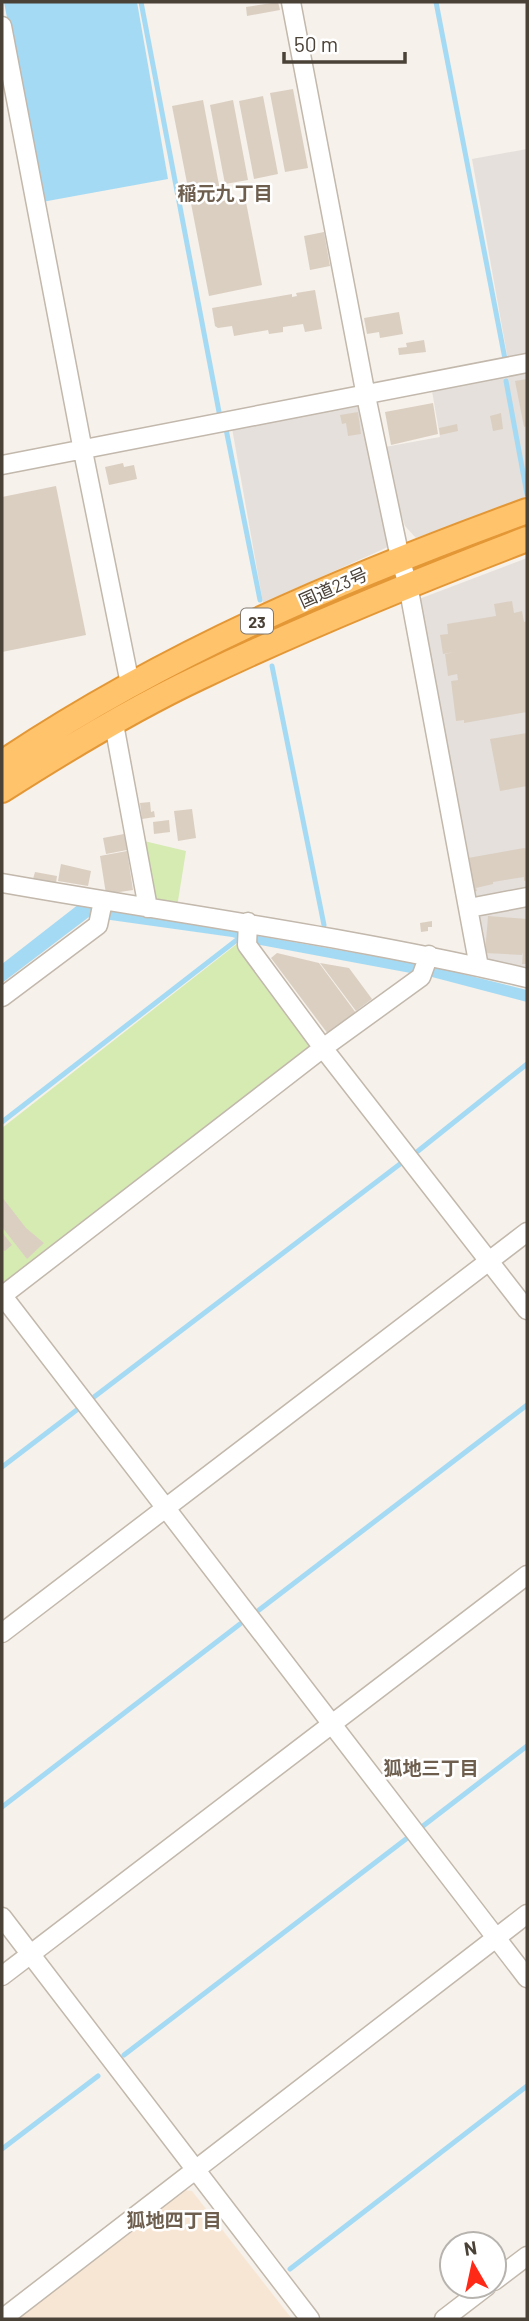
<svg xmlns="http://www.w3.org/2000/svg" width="529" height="2321" viewBox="0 0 529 2321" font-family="Barlow,'Noto Sans JP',sans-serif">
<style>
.commercial{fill:#f8e6d5}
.industrial{fill:#e5e0db}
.green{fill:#d5ebb2}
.water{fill:#a5daf4}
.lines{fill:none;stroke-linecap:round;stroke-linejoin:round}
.stream{stroke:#a5daf4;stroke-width:5}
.building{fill:#dbcfc2}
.minor-casing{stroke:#c2b8ac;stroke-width:21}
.highway-casing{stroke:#e49735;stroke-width:28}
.minor{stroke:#fff;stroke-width:18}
.highway{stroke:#ffc36c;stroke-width:24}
.labels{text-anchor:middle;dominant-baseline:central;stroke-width:5;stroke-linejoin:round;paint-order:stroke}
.shield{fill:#fff;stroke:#807a73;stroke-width:2}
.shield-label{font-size:16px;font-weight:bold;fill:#4a4137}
.street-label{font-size:18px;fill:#4a4137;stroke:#fff}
.neighbourhood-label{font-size:19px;font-weight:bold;fill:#6d5e4e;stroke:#fff}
</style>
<rect width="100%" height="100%" fill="#f6f1ea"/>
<path class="commercial" d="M184,2190L192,2191L292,2319H17Z"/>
<path class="industrial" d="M527,149V356L508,360L472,159Z
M527,372V498L416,538L405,526L397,501L385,447L440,437L432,391Z
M360,406L388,547L263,603L232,428Z
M527,558V890L474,901L419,599Z
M527,906V970L484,960L476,916Z"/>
<path class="green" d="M144,841L186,851L177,907L154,902Z
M238,943L239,948L312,1045L311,1052L8,1283H2V1128Z"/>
<path class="water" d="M4,2H137L168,179L42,202Z
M79,904L435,967L527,990V1002L432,977L255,944L232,937L89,917L2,983V964Z"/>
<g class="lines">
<path class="stream" d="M141,2L220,417
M436,2L505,359
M506,381L527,494
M226,429L260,600
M272,666L324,925
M2,1122L238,939
M418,1151L527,1064
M94,1397L400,1164
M2,1467L78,1409
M259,1610L527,1405
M2,1807L240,1624
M423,1826L527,1746
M124,2055L406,1839
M2,2149L98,2076
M290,2269L527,2086"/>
</g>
<path class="building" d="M278,2L280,10L247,16L246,7Z
M293,89L308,168L285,172L270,93Z
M263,96L278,174L254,179L239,101Z
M203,100L222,201L245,197L262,285L209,296L172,106Z
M233,100L248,180L225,184L210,105Z
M324,232L330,266L310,270L304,236Z
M315,290L322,329L305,332L303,324L283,327V332L269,334L268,330L234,336L232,326L218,328L215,326L212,308L292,294V297L297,296L296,293Z
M399,312L403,334L380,338L379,332L367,334L364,318Z
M424,340L426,352L399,355L398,348L407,347L406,343Z
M527,379V426L524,427L515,381Z
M433,403L438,434L391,445L385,412Z
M358,412L361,434L348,436L346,423L342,424L340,415Z
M501,413L503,429L493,431L490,416Z
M457,424L458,431L440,435L439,428Z
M123,463L124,467L134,465L137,479L109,485L105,467Z
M56,486L86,635L2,652V497Z
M512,601L514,613L522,611L524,622L527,621V712L464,723V720L456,721L451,681L458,680L457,674L448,676L445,654L454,652L443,654L440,635L448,634L447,624L496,616L494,604Z
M527,733V786L500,791L490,739Z
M150,802L151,812L154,811L155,817L142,819L140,803Z
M192,809L196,838L178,841L174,811Z
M169,820L170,832L154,834L153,822Z
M124,834L127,850L106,854L103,838Z
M524,848L527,849V880L524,881V877L493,882V884L476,888L477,891H474L468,858Z
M127,851L133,890L106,894L100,856Z
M61,864L91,871L88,886L58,881Z
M35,872L57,876L56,883L33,879Z
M488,916L527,919V964H522L523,952L522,955L485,953Z
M432,921V927H428V931L421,932L420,923Z
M277,953L319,963L356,1013L328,1034L271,958Z
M320,963L349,968L372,999L356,1011Z
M2,1197L26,1228L44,1243L27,1259L2,1227Z
M2,1232L12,1245L5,1251L2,1250Z"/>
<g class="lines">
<defs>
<path id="minor" d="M291,2L366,396L400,558L408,585L479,967
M2,26L83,451L130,684
M2,465L527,363
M114,724L148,908
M2,883C177,914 354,937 527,978
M469,908L527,897
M248,922L247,945L323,1048L527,1310
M2,997L98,925L103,901
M2,1295L527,1978
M2,1296L323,1048L421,977L429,955
M2,1633L527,1232
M2,1917L310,2319
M2,1976L527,1575
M494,2281L527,2256
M2,2319L527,1914
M444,2319L487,2286"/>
<path id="highway" d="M2,763C166,653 343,578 527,511
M2,790C66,749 132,709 200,677C307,626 417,581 527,539"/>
</defs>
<use href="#minor" class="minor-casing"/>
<use href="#highway" class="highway-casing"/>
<use href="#minor" class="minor"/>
<use href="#highway" class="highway"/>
</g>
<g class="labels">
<rect class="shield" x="241" y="608.5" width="32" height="25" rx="5"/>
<g class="shield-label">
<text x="257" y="621">23</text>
</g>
<g class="street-label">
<text transform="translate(333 587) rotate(-24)">国道23号</text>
</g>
<g class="neighbourhood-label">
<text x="225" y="192">稲元九丁目</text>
<text x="431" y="1767">狐地三丁目</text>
<text x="174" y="2219">狐地四丁目</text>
</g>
</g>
<rect width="529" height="2321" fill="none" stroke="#4a4137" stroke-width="7"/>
<g transform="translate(473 2265) rotate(351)"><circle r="33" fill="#ffffff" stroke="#b7b3af" stroke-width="2"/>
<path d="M0-5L12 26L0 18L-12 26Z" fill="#ff2918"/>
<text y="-10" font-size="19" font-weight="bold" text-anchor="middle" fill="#4a4137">N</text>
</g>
<path d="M284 52v10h121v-10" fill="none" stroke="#4a4137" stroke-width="3.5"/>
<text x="294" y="52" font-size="21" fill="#4a4137" stroke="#ffffff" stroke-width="5" paint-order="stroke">50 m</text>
</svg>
